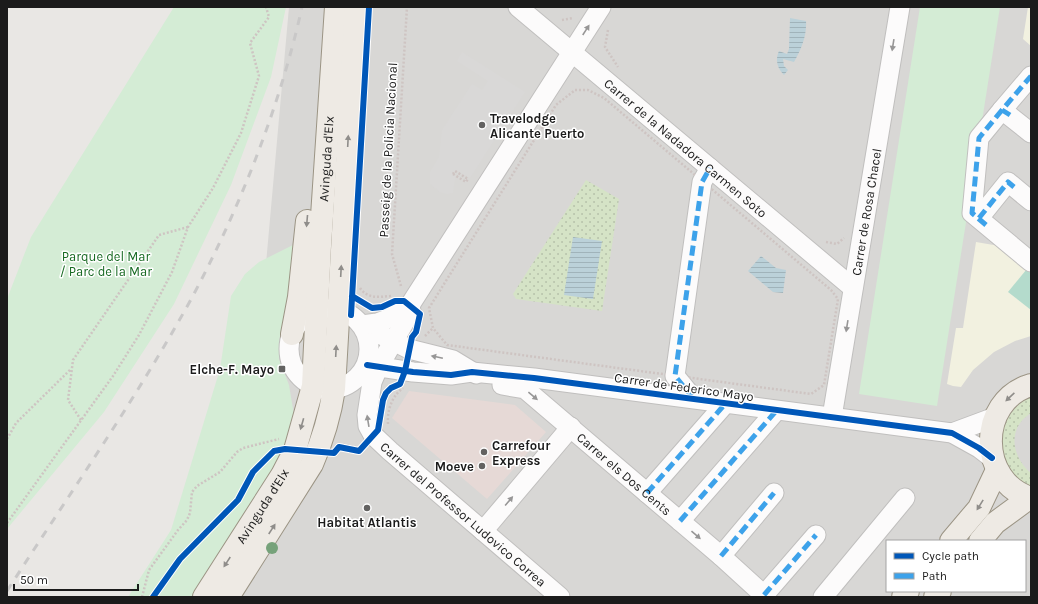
<svg xmlns="http://www.w3.org/2000/svg" width="1038" height="604" viewBox="0 0 1038 604" font-family="Karla,sans-serif">
<style>
.residential{fill:#d8d7d5;fill-rule:evenodd}
.commercial{fill:#e6d9d6}
.education{fill:#f2f1e0}
.grass{fill:url(#grass-dots)}
.park{fill:#d4ecd5}
.pitch{fill:#b4dbcc}
.parking{fill:#d9d8d7}
.water{fill:url(#water-rules)}
.lines{fill:none;stroke-linecap:round;stroke-linejoin:round}
.minor-casing{stroke:#c0bfbe;stroke-width:21}
.major-casing{stroke:#9b9484;stroke-width:24}
.path{stroke:#cec4c2;stroke-width:2.5;stroke-dasharray:2 2;stroke-linecap:butt}
.minor{stroke:#fcfbfb;stroke-width:19}
.major{stroke:#eeeae4;stroke-width:22}
.rail{stroke:#c9c8c8;stroke-width:3;stroke-dasharray:8 8;stroke-linecap:butt}
.quiet{stroke:#3da2ea;stroke-width:5;stroke-dasharray:10 5;stroke-linecap:butt}
.cycleway-casing{stroke:#fff;stroke-width:8}
.cycleway{stroke:#0057b8;stroke-width:6}
.tree{fill:#76a27a}
.oneway{fill:#979696}
.oneway2{fill:#8f8d8a}
.poi-dot{fill:#636261;stroke:#fff;stroke-width:1.5}
.labels{text-anchor:middle;dominant-baseline:central;stroke-width:3;stroke-linejoin:round;paint-order:stroke}
.poi-label{font-size:13px;font-weight:bold;fill:#1b1b1b;stroke:#fff;text-anchor:start}
.street-label{font-size:13px;fill:#1b1b1b;stroke:#fff}
.park-label{font-size:13px;fill:#186a23;stroke:#fff}
</style>
<defs>
<pattern id="grass-dots" width="8" height="8" patternUnits="userSpaceOnUse"><rect width="8" height="8" fill="#d5e3c6"/><path d="M2 2h.1M6 6h.1" fill="none" stroke="#b6c2aa" stroke-width="1.8" stroke-linecap="round"/></pattern>
<pattern id="water-rules" width="6" height="5" patternUnits="userSpaceOnUse"><rect width="6" height="5" fill="#bbd1d9"/><path d="M0 2.5h6" fill="none" stroke="#a0b3ba"/></pattern>
</defs>
<rect width="100%" height="100%" fill="#e9e7e4"/>
<path class="residential" d="M289,7H1031V597H158L252,420ZM887,541H1025V591H887Z"/>
<path class="commercial" d="M409,391L515,405L546,432L487,499L392,418Z"/>
<path class="education" d="M1028,7H1031V46L1023,39Z
M976,242L1011,248L1031,263V336L1015,341L994,352L973,370L961,387L953,386L947,384L956,328H963Z"/>
<path class="grass" d="M586,180L619,199L602,311L516,299L513,294Z
M1031,397V413C1007,428 1011,456 1031,473V487C990,474 993,413 1031,397Z"/>
<path class="park" d="M174,7H286L271,77L231,185L174,304L104,412L7,529V299L31,237Z
M920,7H1000L937,406L859,394Z
M297,243L290,311L281,333L279,359L289,385L294,415L284,452L194,597H128L171,530L220,369L231,296L245,274L259,262Z"/>
<path class="pitch" d="M1031,264V310L1008,292Z"/>
<path class="parking" d="M462,52L525,92L470,178L456,170L453,193L447,194L440,192L430,184V172L439,157L442,130L472,84L482,90L488,81L457,61Z"/>
<path class="water" d="M790,18L806,21C807,36 801,50 794,62L783,59L784,66L788,70L784,75C777,68 775,60 779,51L787,54L789,49Z
M573,237L602,241L593,299L564,295Z
M761,256L776,268L786,270L783,293L773,292L748,271Z"/>
<g class="lines">
<defs>
<g id="minor">
<path id="s1" d="M518,7L853,288"/>
<path d="M1031,76L1002,110L1031,133"/>
<path d="M1002,110L979,138L972,213L1031,262"/>
<path d="M979,218L1008,182L1031,201"/>
<path id="s2" d="M410,305L411,311L378,368L372,382L367,415L368,426L373,435L390,451L560,597"/>
<circle cx="329" cy="349" r="40"/>
<path d="M362,325L409,349L453,360L476,374"/>
<path d="M362,325L377,323L390,318L410,305L601,7"/>
<path d="M367,365L413,372L451,375L472,372L534,378L952,433L979,448L992,458"/>
<path id="s3" d="M502,385L525,389L721,556L766,597"/>
<path d="M693,398L675,376L702,182L710,168"/>
<path id="s4" d="M832,417L900,7"/>
<path d="M952,433L995,417"/>
<path d="M647,493L725,404"/>
<path d="M680,521L776,411"/>
<path d="M483,531L571,427"/>
<path d="M721,556L774,493"/>
<path d="M764,595L816,535"/>
<path d="M823,597L905,498"/>
</g>
<g id="major">
<path d="M292,334L299,297L307,221"/>
<path d="M1031,385C977,401 978,482 1031,498"/>
<path d="M951,541L979,508L997,470"/>
<path d="M980,541L995,523L1029,498"/>
<path id="s5" d="M204,597L282,475L295,450L313,386L320,246L336,7"/>
<path d="M228,597L312,464C323,439 330,416 334,389L356,7"/>
<path d="M903,597L908,591"/>
<path d="M935,597L940,591"/>
</g>
</defs>
<use href="#minor" class="minor-casing"/>
<use href="#major" class="major-casing"/>
<path class="path" d="M562,20L573,18
M608,30L605,47L618,67
M575,90H588L604,98L831,290L838,299L824,385L811,394L447,345L433,328L429,308L556,105Z
M453,174L466,182L468,179L455,171L453,174
M826,242L837,244L844,238
M401,286L392,254L407,7
M360,288C368,299 378,297 391,296
M425,336L433,328
M81,420L68,400L73,360L159,235L188,227
M388,424C387,410 392,396 403,388
M7,439L16,423L71,369
M339,444L361,448
M7,523L113,376L139,335L172,272L188,227L213,188L241,133L259,76L250,43L269,17L266,7
M142,597L149,570L178,530L187,520L190,513L192,492L197,486L220,472L237,452L243,448L279,439"/>
<use href="#minor" class="minor"/>
<use href="#major" class="major"/>
<path class="rail" d="M7,591C68,496 134,402 189,303C238,213 280,107 302,7"/>
<path class="quiet" d="M1010,115L1002,110L1031,76
M979,218L1008,182L1014,187
M986,225L972,213L979,138L1002,110
M693,398L675,376L702,182L710,168
M647,493L725,404
M680,521L776,411
M721,556L774,493
M764,595L816,535"/>
<defs>
<path id="cycleway" d="M351,315L369,7
M367,365L413,372L451,375L472,372L534,378L952,433L979,448L992,458
M153,597L180,559L238,500L253,472L274,451L285,449L334,453L339,447L359,451L378,430L383,400L386,393L391,388L400,384L405,371L412,337L416,332L420,314L404,301H395L382,307L372,308L352,296"/>
</defs>
<use href="#cycleway" class="cycleway-casing"/>
<use href="#cycleway" class="cycleway"/>
</g>
<circle class="tree" cx="272" cy="548" r="6"/>
<defs><path id="oneway-solid" d="M-6-.8H1V-3.2L6.5 0L1 3.2V.8H-6Z"/></defs>
<g class="oneway">
<use href="#oneway-solid" transform="translate(586 30) rotate(-57)"/>
<use href="#oneway-solid" transform="translate(893 45) rotate(99)"/>
<use href="#oneway-solid" transform="translate(847 326) rotate(99)"/>
<use href="#oneway-solid" transform="translate(437 357) rotate(-168)"/>
<use href="#oneway-solid" transform="translate(533 396) rotate(40)"/>
<use href="#oneway-solid" transform="translate(368 421) rotate(-99)"/>
<use href="#oneway-solid" transform="translate(509 501) rotate(-50)"/>
<use href="#oneway-solid" transform="translate(696 535) rotate(41)"/>
</g>
<g class="oneway2">
<use href="#oneway-solid" transform="translate(348 141) rotate(-87)"/>
<use href="#oneway-solid" transform="translate(307 221) rotate(95)"/>
<use href="#oneway-solid" transform="translate(341 271) rotate(-87)"/>
<use href="#oneway-solid" transform="translate(336 351) rotate(-87)"/>
<use href="#oneway-solid" transform="translate(1010 397) rotate(137)"/>
<use href="#oneway-solid" transform="translate(302 424) rotate(106)"/>
<use href="#oneway-solid" transform="translate(980 505) rotate(122)"/>
<use href="#oneway-solid" transform="translate(272 529) rotate(-57)"/>
<use href="#oneway-solid" transform="translate(227 562) rotate(123)"/>
</g>
<g class="poi-dot">
<circle cx="482" cy="125" r="4"/>
<rect x="278" y="365" width="8" height="8" rx="2"/>
<circle cx="484" cy="452" r="4"/>
<circle cx="482" cy="466" r="4"/>
<circle cx="367" cy="508" r="4"/>
</g>
<g class="labels">
<g class="poi-label">
<text x="490" y="118">Travelodge<tspan x="490" dy="15">Alicante Puerto</tspan></text>
<text x="274" y="369" text-anchor="end">Elche-F. Mayo</text>
<text x="492" y="445">Carrefour<tspan x="492" dy="15">Express</tspan></text>
<text x="474" y="466" text-anchor="end">Moeve</text>
<text x="367" y="522" text-anchor="middle">Habitat Atlantis</text>
</g>
<g class="street-label">
<text stroke="none"><textPath href="#s1" startOffset="219">Carrer de la Nadadora Carmen Soto</textPath></text>
<text transform="translate(388 150) rotate(-87)">Passeig de la Policia Nacional</text>
<text stroke="none"><textPath href="#s5" startOffset="467">Avinguda d'Elx</textPath></text>
<text stroke="none"><textPath href="#s4" startOffset="208">Carrer de Rosa Chacel</textPath></text>
<text transform="translate(684 387) rotate(8)">Carrer de Federico Mayo</text>
<text stroke="none"><textPath href="#s3" startOffset="154">Carrer els Dos Cents</textPath></text>
<text stroke="none"><textPath href="#s5" startOffset="108">Avinguda d'Elx</textPath></text>
<text stroke="none"><textPath href="#s2" startOffset="262">Carrer del Professor Ludovico Correa</textPath></text>
</g>
<g class="park-label">
<text x="106" y="256">Parque del Mar<tspan x="106" dy="15">/ Parc de la Mar</tspan></text>
</g>
</g>
<rect width="1038" height="604" fill="none" stroke="#1b1b1b" stroke-width="16"/>
<rect x="886" y="540" width="140" height="52" fill="#ffffff" stroke="#a4a4a4"/>
<rect x="894" y="553" width="20" height="6" fill="#0057b8" stroke="#a4a4a4"/>
<text x="922" y="560" font-size="12" fill="#1b1b1b">Cycle path</text>
<rect x="894" y="573" width="20" height="6" fill="#3da2ea" stroke="#a4a4a4"/>
<text x="922" y="580" font-size="12" fill="#1b1b1b">Path</text>
<path d="M14 584v6h124v-6" fill="none" stroke="#1b1b1b" stroke-width="2"/>
<text x="20" y="584" font-size="12" fill="#1b1b1b" stroke="#ffffff" stroke-width="3" paint-order="stroke">50 m</text>
</svg>
